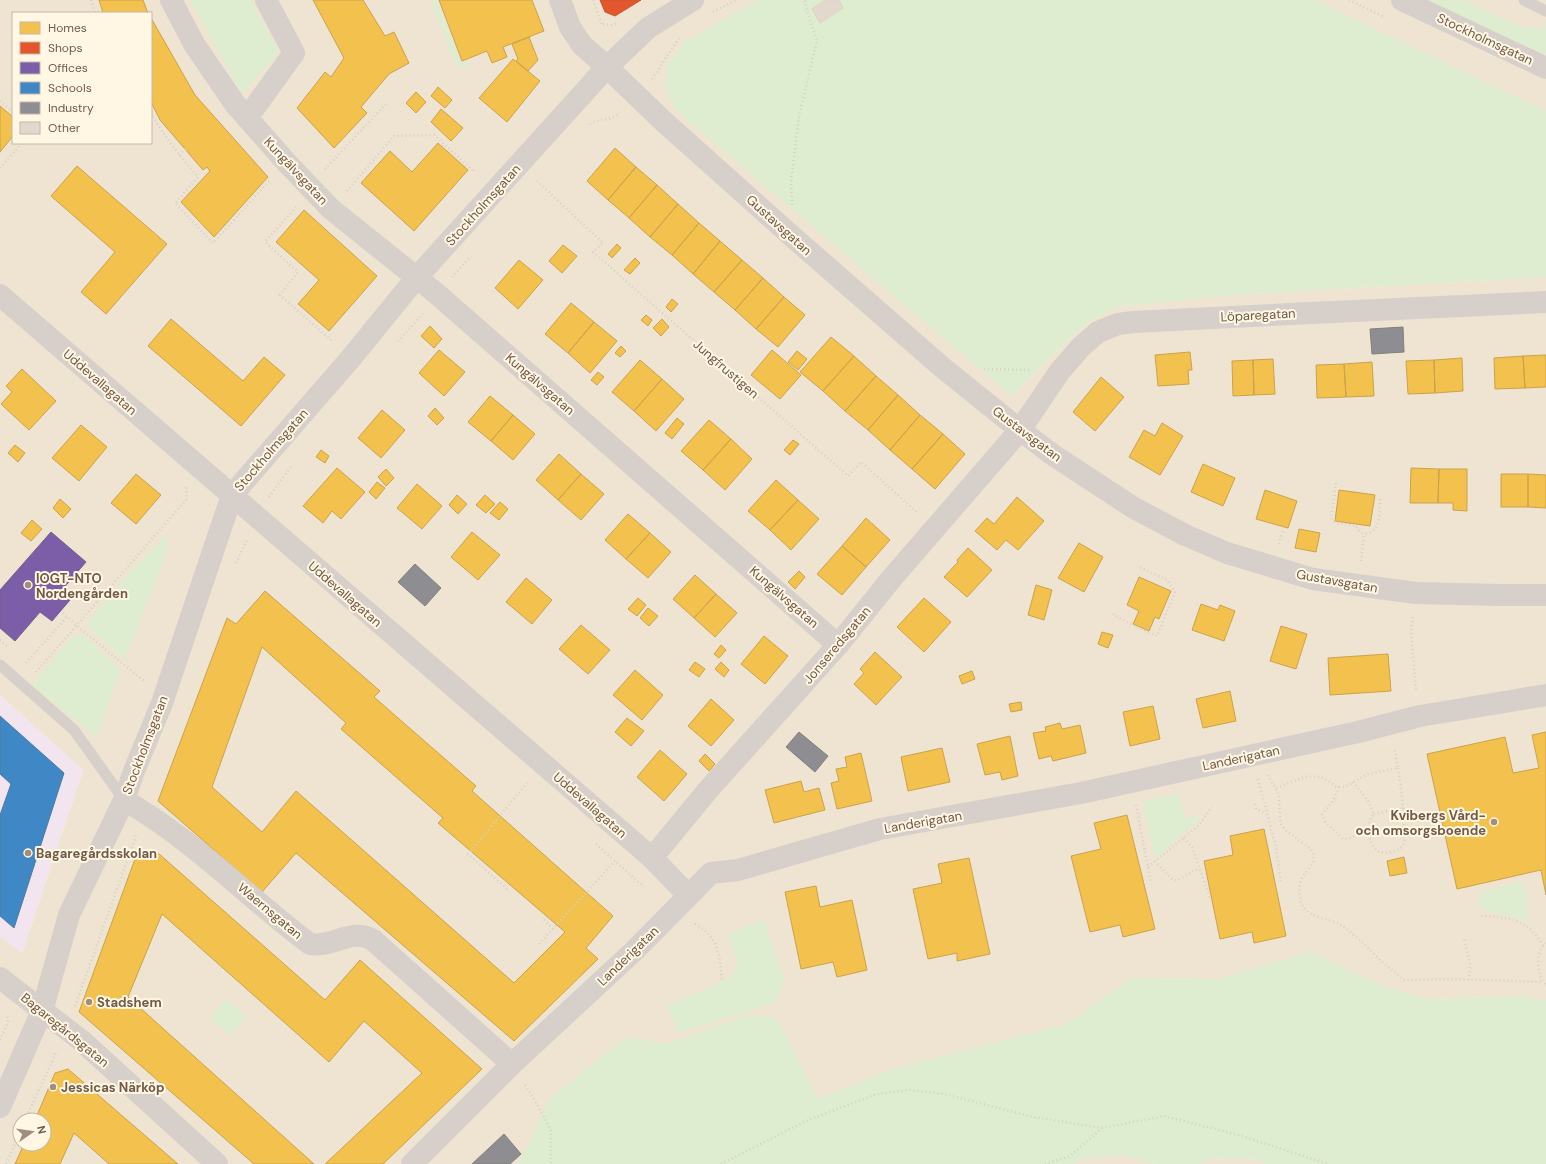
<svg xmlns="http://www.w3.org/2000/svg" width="1546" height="1164" viewBox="0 0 1546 1164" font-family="'DM Sans',sans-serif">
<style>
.residential{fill:#efe4d2;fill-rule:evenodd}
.education{fill:#f3e5ef}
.green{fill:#deecd0}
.homes{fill:#f2c14e;stroke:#cba24c;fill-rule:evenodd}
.shops{fill:#e4572e;stroke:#c25836}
.offices{fill:#7b5ea7;stroke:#785d8a}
.schools{fill:#3f88c5;stroke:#4e7a9f}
.industry{fill:#8d8d92;stroke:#857e7c}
.building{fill:#e2d8cd;stroke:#ded3c8}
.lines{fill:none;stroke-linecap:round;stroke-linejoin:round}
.path{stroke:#d7cfc8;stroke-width:2.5;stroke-dasharray:1 3;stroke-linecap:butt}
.service{stroke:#d7cfc9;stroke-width:11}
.minor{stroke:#d7cfc9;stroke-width:22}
.poi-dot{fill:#a08e7e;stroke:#fff7e4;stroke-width:1.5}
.labels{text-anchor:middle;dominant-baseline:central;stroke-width:4;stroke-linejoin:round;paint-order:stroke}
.street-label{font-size:13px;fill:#715a47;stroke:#fff7e4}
.poi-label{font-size:13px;font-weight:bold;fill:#715a47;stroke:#fff7e4;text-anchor:start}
</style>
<rect width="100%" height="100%" fill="#f6f0e5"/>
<path class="residential" d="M0,0H758L685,42L1012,396L1076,332L1114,307L1231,295L1546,277V1001L1521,996L1427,999L1387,988L1310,952L1218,979L1132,978L1066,1024L889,1070L818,1100L779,1022L747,1016L667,1044L627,1037L517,1164H0V936L22,953L83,770L0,695ZM13,13H151V143H13ZM20,1120H44V1144H20Z
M1314,0H1546V111Z
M1122,1155L1156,1164H1075L1074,1160Z
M1210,1158L1264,1160L1263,1164H1197Z"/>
<path class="education" d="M0,695L83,770L22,953L0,936Z"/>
<path class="green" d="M190,0H251L279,52L242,93Z
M430,0H437L461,63L466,61L468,67L458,66L455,62Z
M758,0H1314L1546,111V277L1231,295L1114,307L1076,332L1012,396L686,119L673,105L665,87L668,64L685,42Z
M1423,0H1464L1527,29L1528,26L1540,30L1546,21V58Z
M168,536L165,556L126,657L124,659L88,627V622L136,565L164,537Z
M81,633L119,668L120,671L98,733L94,735L31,685L71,639Z
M1178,794L1185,818L1200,815L1198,821L1155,859L1143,801Z
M1519,882L1523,883L1529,920L1528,922L1516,917L1488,912L1479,906V893Z
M764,920L784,980L775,1003L679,1033L667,1006L730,978L738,964L728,934Z
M1310,952L1387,988L1427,999L1521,996L1546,1001V1164H1263V1160L1210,1158L1197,1164H1156L1122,1155L1075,1160V1164H517L523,1155L550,1098L627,1037L667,1044L747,1016H770L779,1022L818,1099L889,1070L1066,1024L1132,978L1218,979Z
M226,999L247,1017L230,1035L210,1018Z"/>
<path class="homes" d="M99,0H143L148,13H103Z
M313,0H363L385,36L394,32L409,63L389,74L361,107L367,113L334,148L297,108L325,72L331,77L344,58Z
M439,0H532L544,31L503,47L507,57L492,63L487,51L462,61Z
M151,18L195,95L268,177L214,237L181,202L210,171L207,167L203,170L160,120L151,102Z
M529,37L538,60L528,71L516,61L518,59L512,44Z
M513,59L540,81L507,122L479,98Z
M438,87L452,100L445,108L431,96Z
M416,92L426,102L416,113L406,103Z
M0,106L13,117V136L0,152Z
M441,109L463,128L451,141L431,122Z
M438,143L468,170L414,231L361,183L390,151L412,172Z
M615,148L636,167L608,200L587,181Z
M77,166L167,244L106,314L81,292L115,252L51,196Z
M636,167L657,185L629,218L608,200Z
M657,185L678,204L650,237L629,218Z
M678,204L699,223L672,255L650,237Z
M304,210L377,276L329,331L298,304L319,280L276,242Z
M699,223L720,241L693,274L672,255Z
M720,241L742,260L714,292L693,274Z
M617,244L621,248L612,258L608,254Z
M563,245L577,256L562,273L549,261Z
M635,258L640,263L630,274L624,270Z
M519,260L543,280L518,309L495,288Z
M742,260L763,278L735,310L714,292Z
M763,278L784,297L756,329L735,310Z
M784,297L805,315L778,347L756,329Z
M672,299L678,304L671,312L666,307Z
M571,303L594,322L568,353L545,334Z
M646,315L652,320L648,326L641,320Z
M171,319L243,381L264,357L285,375L241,426L148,346Z
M662,319L669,327L661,336L653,328Z
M594,322L617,341L590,373L568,353Z
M430,326L442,339L434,348L421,336Z
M831,337L854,356L823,391L800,372Z
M621,346L626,351L620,357L615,353Z
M439,350L465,372L444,396L419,373Z
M772,350L801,375L780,399L751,375Z
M797,351L807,359L798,370L788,362Z
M1190,352L1192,370H1188L1189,384L1158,386L1155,355Z
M1546,355V387L1525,388L1523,356Z
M854,356L876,376L845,411L823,391Z
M1523,356L1525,388L1495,389L1494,358Z
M1462,358L1463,391L1435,393L1434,360Z
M1273,359L1275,394L1254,395L1253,360Z
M640,360L662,379L634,411L612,392Z
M1253,360L1254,395L1233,396L1232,361Z
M1434,360L1435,393L1408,394L1406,361Z
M1372,362L1374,396L1346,397L1344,364Z
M1344,364L1346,397L1317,398L1316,365Z
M22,369L56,401L29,430L1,404L12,392L6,386Z
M598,372L604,377L597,385L591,380Z
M876,376L898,395L868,430L845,411Z
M1101,377L1124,397L1095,431L1073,412Z
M662,379L684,399L656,431L634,411Z
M898,395L920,415L890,450L868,430Z
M490,396L513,415L491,441L468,422Z
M435,408L444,418L437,425L428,416Z
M382,410L405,430L381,458L358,438Z
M513,415L535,434L513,460L491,441Z
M920,415L943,434L912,469L890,450Z
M677,418L684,424L672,439L665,433Z
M709,420L731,439L703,470L681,451Z
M1162,423L1183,436L1160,475L1129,457L1144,430L1155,436Z
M81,425L107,447L79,481L52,458Z
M943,434L965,454L935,489L912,469Z
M731,439L752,459L725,490L703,470Z
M793,440L799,444L790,455L784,450Z
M15,445L25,453L18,462L8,453Z
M321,450L329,456L325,463L316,457Z
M559,454L581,474L558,500L536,480Z
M1203,464L1235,478L1223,506L1191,492Z
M337,468L365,492L341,519L332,511L323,523L303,506Z
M1411,468L1439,469L1438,503H1410Z
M386,469L394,478L386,486L378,477Z
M1439,469H1467V511L1453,510V503H1438Z
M136,474L161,495L136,524L111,503Z
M581,474L604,494L581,520L558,500Z
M1501,474H1528V507H1501Z
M1528,474L1546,475V508L1528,507Z
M776,480L798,500L770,530L748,511Z
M377,482L385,488L376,499L369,492Z
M417,484L442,506L422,529L397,508Z
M1265,490L1297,501L1288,528L1256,519Z
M1339,490L1375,495L1370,526L1335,521Z
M457,495L467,504L458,514L449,505Z
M485,495L495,504L486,513L476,505Z
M1017,497L1044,521L1018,550L1006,540L997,550L975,531L987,518L994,524Z
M60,499L71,509L63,518L53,508Z
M798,500L819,519L791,550L770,530Z
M500,502L508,509L499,520L490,513Z
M628,514L650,533L626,559L605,540Z
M866,518L890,540L866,567L842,546Z
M32,520L42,529L31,541L21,533Z
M1299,529L1320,533L1316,552L1295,548Z
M472,532L500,555L478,580L451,557Z
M650,533L671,552L648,578L626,559Z
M1079,543L1103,557L1084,592L1058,578Z
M842,546L866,567L842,595L817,574Z
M968,548L992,570L967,597L944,577L958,562L957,560Z
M799,571L805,577L795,589L788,582Z
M695,575L716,594L694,618L673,599Z
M1139,577L1171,591L1159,619L1155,617L1149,631L1133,624L1139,611L1127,605Z
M526,578L552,600L532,624L506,602Z
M1036,585L1052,590L1044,620L1028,615Z
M265,591L380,691L374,697L476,786L472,791L613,916L586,948L598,959L514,1041L296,853L262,892L158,801L227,618L236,624ZM262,647L346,723L341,729L443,818L438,823L565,932L514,983L296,791L262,832L212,787Z
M716,594L737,613L715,637L694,618Z
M638,598L646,605L637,616L628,609Z
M924,598L951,622L924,652L897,627Z
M1201,604L1218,610L1220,605L1235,611L1224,641L1192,630Z
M648,608L658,616L649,626L640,618Z
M581,625L610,650L588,674L559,649Z
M1281,626L1307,634L1296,669L1270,661Z
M1102,632L1113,635L1108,648L1098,644Z
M764,636L788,656L765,684L741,664Z
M721,645L726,650L719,658L714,654Z
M875,652L902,677L876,705L854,684L864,673L860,669Z
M1388,654L1391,691L1330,695L1328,658Z
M695,662L705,669L699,677L689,670Z
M721,662L729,670L724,677L715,669Z
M635,670L663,695L642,720L613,695Z
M972,671L975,679L962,684L959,676Z
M1230,691L1236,721L1203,728L1196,699Z
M711,699L734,720L711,746L688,726Z
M1021,702L1022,710L1011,712L1009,704Z
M1153,706L1160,739L1130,746L1123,712Z
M627,718L644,731L631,746L615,732Z
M1060,723L1062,729L1080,725L1086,753L1053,761L1051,756L1039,759L1033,733L1046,731L1045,727Z
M1546,732V895L1541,870L1457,889L1427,754L1505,737L1513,773L1539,768L1532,735Z
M1010,736L1018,776L1002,780L1000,772L985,775L977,744Z
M942,748L950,782L908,791L901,757Z
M660,750L687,774L664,801L637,777Z
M861,753L872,801L837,809L831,783L839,781L836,769L847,767L845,757Z
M705,754L715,764L709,771L699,761Z
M801,781L804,792L819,788L825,810L774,823L765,790Z
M1127,815L1155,929L1123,937L1120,925L1090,932L1071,856L1101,849L1094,823Z
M1264,829L1286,936L1254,943L1252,932L1220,939L1204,861L1233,855L1230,836Z
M158,853L325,1000L360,960L482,1069L383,1164H325L422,1073L364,1021L329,1062L162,914L128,997L314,1164H254L79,1012L135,859Z
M1404,857L1407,873L1390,876L1387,861Z
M969,858L990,954L957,961V953L928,959L913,889L942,883L938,864Z
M816,886L820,907L852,900L867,970L837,977L833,962L801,969L785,892Z
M68,1069L178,1164H109L74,1133L60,1164H15L24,1144H44V1120H35L55,1073Z"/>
<path class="shops" d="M600,0H641L615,16L605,12Z"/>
<path class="offices" d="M51,532L86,562L61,591L70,600L52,621L40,612L15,641L0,628V590Z"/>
<path class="schools" d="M0,716L64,773L14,928L0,916V815L11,784L0,774Z"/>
<path class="industry" d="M1403,327L1404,352L1372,354L1370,329Z
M415,564L441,588L425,606L398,582Z
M799,732L828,756L815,772L786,747Z
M504,1134L521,1154L510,1164H472Z"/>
<path class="building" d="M825,0H839L843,8L820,23L812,9Z"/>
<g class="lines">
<path class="path" d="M91,0L95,13
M593,0L602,25
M1349,0L1384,17
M713,12L736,0
M603,24L613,25L617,23
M652,79L679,38
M0,101L13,112
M151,113C164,137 181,157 198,177L175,203L213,243L271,179
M590,124C598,118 612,121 620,113
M179,155L186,149
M0,168L22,143
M325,169L386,104
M537,181L603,243L593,252L848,476L861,462L918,513
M347,191L394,136L434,135L475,172
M792,205L791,182L799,116L817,41L806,8L805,0
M296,207L265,242L298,272L280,295L333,342
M452,277L471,256
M398,341L423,314
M984,369L1031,370
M1336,483L1331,518L1335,523L1356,526C1359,531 1362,535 1369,533C1382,529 1379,507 1380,496
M269,497L292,465
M1279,544L1283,530
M1361,561L1364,534
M236,563L247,540
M63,613L77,626L144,681
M1113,614L1132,625L1157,636L1175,592L1167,580L1139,567
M1413,617L1411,631L1416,692
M0,640L8,647
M26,663L67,617
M36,672L186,500L187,493L186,487
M1268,775L1279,795L1280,817L1281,824L1285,830L1311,849C1319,862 1307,868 1302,878C1298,884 1299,895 1301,902C1307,919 1326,917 1339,924C1355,934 1367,947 1380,960C1388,967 1396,973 1404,980L1454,979L1543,982
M1258,779L1276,847L1281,884
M1353,782L1368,801L1374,814C1363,827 1369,859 1391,852C1395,851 1399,850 1402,847C1409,839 1400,781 1398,768
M1339,787L1333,801L1322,814L1326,823L1343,839H1348L1369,828
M1276,788C1299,780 1315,767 1336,787H1345L1368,774L1398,768L1394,748
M1255,804L1256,809L1266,813
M1136,805L1151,883
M1374,814L1403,808
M1184,838L1192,847L1210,898
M596,844L644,887
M1155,861L1173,880H1178L1199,868
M1148,867L1199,825L1212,807
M507,889L468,854L527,783
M1481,916C1509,917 1529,919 1543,946
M544,920L553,929
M695,924C720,938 719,954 722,980
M1464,940L1470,962L1469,980
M1546,943C1535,951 1536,976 1546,985
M539,944L615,861
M75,1006L136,836
M0,1040L8,1022L7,1014
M525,1085L537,1104L551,1131V1164
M25,1120L57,1051
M6,1164L20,1133
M721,1164L806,1121L877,1094L910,1090L944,1094L1034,1117L1102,1128L1164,1116L1242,1136L1328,1164
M1045,1164L1070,1156L1102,1128"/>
<path class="service" d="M1524,0L1546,11
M0,665L74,730L124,800"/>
<path class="minor" d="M171,0L194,44L235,104L287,163L331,209L437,294L838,645
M560,0L570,27L582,45L607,67L662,120L795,239L943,368L1020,430L1053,455L1134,508L1185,535L1227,553L1313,579L1416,593L1500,595H1546
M1402,0L1546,68
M247,118L294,53L266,0
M0,295L652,858L688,895
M124,800C193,839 247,897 310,944C332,948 353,927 373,940L512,1064
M652,858L708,790L838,645L892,578L1020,430L1060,371L1081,347L1098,332L1118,324L1133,322L1290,314L1546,302
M0,978L82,1041L217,1164
M0,1107L42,1011L69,915L124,800L134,771L162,703L232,495L351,358L417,277L607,67L648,28L693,0
M412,1164L512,1064L635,950L711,873L738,870L880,829L1081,793L1358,732L1420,716L1546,695"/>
</g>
<g class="poi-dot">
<circle cx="28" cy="585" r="4"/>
<circle cx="1494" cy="822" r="4"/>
<circle cx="28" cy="853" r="4"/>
<circle cx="89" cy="1002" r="4"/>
<circle cx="53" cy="1087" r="4"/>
</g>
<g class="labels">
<g class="street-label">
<text transform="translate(1485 39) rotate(25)">Stockholmsgatan</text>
<text transform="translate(296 171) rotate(47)">Kungälvsgatan</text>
<text transform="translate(483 205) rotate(-48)">Stockholmsgatan</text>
<text transform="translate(779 225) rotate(42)">Gustavsgatan</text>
<text transform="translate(1258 315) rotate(-3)">Löparegatan</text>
<text transform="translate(726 369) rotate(41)">Jungfrustigen</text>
<text transform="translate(100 382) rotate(41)">Uddevallagatan</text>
<text transform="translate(540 384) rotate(41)">Kungälvsgatan</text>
<text transform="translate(1027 434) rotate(37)">Gustavsgatan</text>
<text transform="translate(271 450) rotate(-49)">Stockholmsgatan</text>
<text transform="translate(1337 581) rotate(10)">Gustavsgatan</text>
<text transform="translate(345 594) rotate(41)">Uddevallagatan</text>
<text transform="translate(784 597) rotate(41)">Kungälvsgatan</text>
<text transform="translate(837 645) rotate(-50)">Jonseredsgatan</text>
<text transform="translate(145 745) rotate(-69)">Stockholmsgatan</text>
<text transform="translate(1241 758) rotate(-12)">Landerigatan</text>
<text transform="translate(590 805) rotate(41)">Uddevallagatan</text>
<text transform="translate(923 822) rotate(-10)">Landerigatan</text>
<text transform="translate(270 911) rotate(40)">Waernsgatan</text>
<text transform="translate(628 956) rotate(-44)">Landerigatan</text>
<text transform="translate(65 1030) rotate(39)">Bagaregårdsgatan</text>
</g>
<g class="poi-label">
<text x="36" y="578">IOGT-NTO<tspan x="36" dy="15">Nordengården</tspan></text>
<text x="1486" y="815" text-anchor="end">Kvibergs Vård-<tspan x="1486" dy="15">och omsorgsboende</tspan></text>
<text x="36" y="853">Bagaregårdsskolan</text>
<text x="97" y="1002">Stadshem</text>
<text x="61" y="1087">Jessicas Närköp</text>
</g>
</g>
<rect x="12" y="12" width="140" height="132" fill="#fff7e4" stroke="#c6b8a5"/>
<rect x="20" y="22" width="20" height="12" fill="#f2c14e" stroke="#c6b8a5"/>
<text x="48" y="32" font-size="12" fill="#715a47">Homes</text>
<rect x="20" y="42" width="20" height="12" fill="#e4572e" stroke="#c6b8a5"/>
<text x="48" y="52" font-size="12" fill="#715a47">Shops</text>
<rect x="20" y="62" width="20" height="12" fill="#7b5ea7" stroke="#c6b8a5"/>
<text x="48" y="72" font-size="12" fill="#715a47">Offices</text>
<rect x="20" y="82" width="20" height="12" fill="#3f88c5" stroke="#c6b8a5"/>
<text x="48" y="92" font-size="12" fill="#715a47">Schools</text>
<rect x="20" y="102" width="20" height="12" fill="#8d8d92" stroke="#c6b8a5"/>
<text x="48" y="112" font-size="12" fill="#715a47">Industry</text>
<rect x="20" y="122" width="20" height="12" fill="#e2d8cd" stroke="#c6b8a5"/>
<text x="48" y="132" font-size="12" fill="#715a47">Other</text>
<g transform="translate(32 1132) rotate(77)"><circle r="19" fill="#fff7e4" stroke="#c6b8a5"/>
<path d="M0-3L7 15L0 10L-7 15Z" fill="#a08e7e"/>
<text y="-6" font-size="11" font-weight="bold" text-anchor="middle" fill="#715a47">N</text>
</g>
</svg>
